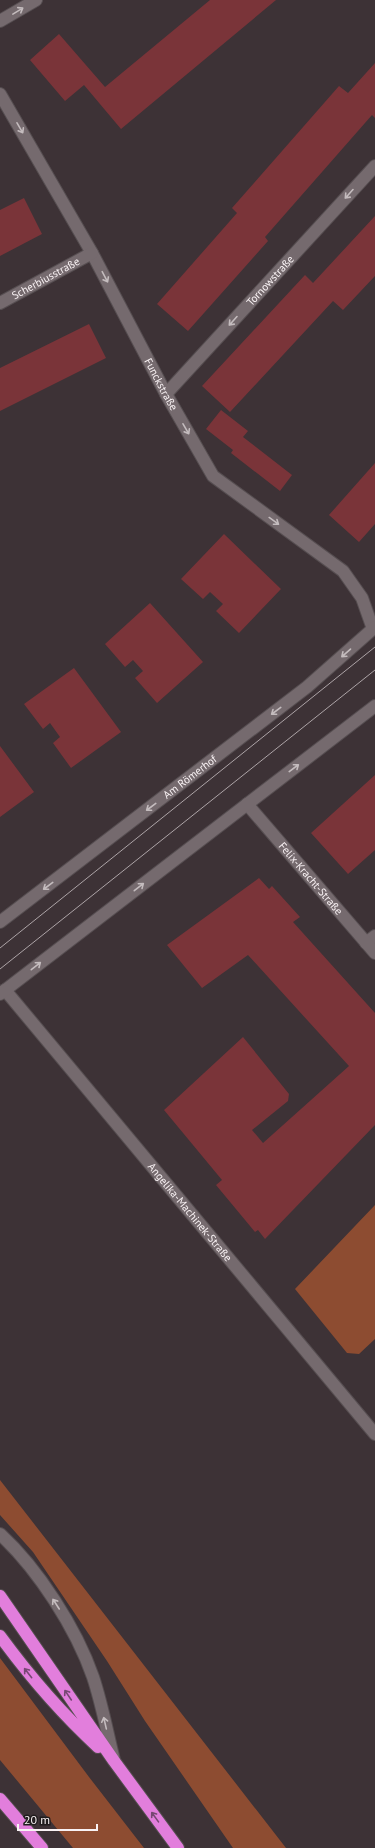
<svg xmlns="http://www.w3.org/2000/svg" width="375" height="1848" viewBox="0 0 375 1848" font-family="'PT Sans',sans-serif">
<style>
.green{fill:#8d4c31}
.building{fill:#7a3439}
.lines{fill:none;stroke-linecap:round;stroke-linejoin:round}
.service-casing{stroke:#564e51;stroke-width:14}
.minor-casing{stroke:#564e51;stroke-width:14}
.secondary-casing{stroke:#564e51;stroke-width:14}
.motorway-casing{stroke:#564e51;stroke-width:14}
.service{stroke:#756a6e;stroke-width:12}
.minor{stroke:#756a6e;stroke-width:12}
.secondary{stroke:#756a6e;stroke-width:12}
.motorway{stroke:#e27edc;stroke-width:12}
.tram{stroke:#ada4a7;stroke-width:1}
.oneway{stroke:#c4bcbe}
.oneway2{stroke:#774873}
.labels{text-anchor:middle;dominant-baseline:central;stroke-width:3.5;stroke-linejoin:round;paint-order:stroke}
.street-label{font-size:11px;fill:#f9f2f4;stroke:#201c1d}
</style>
<rect width="100%" height="100%" fill="#3d3236"/>
<path class="green" d="M375,1205V1339L359,1354L347,1353L295,1289Z
M0,1480L286,1848H233L145,1721L107,1661L33,1552L0,1515Z
M0,1658L89,1777L144,1848H73L0,1760Z"/>
<path class="building" d="M210,0H276L121,129L84,85L65,101L30,60L59,34L105,87Z
M375,63V118L372,115L265,237L268,241L188,331L157,304L237,213L232,208L339,86L348,93Z
M24,198L42,234L0,256V210Z
M375,216V276L343,310L333,301L230,412L202,386L305,275L313,283Z
M89,324L106,358L0,411V368Z
M221,410L248,431L243,437L292,475L280,491L231,453L233,450L206,429Z
M375,463V524L359,542L329,515Z
M224,534L281,589L239,633L216,611L223,604L210,592L203,599L181,579Z
M150,603L203,662L157,703L135,678L143,671L133,660L125,667L105,644Z
M74,668L121,732L71,768L53,743L60,737L50,723L43,729L24,704Z
M0,746L34,792L0,817Z
M375,775V850L348,874L311,833Z
M259,878L269,889L272,886L300,917L293,922L375,1013V1125L265,1239L258,1230L255,1232L216,1185L222,1180L164,1110L243,1037L289,1094L288,1101L252,1130L263,1143L349,1066L248,955L202,988L167,945Z"/>
<g class="lines">
<defs>
<path id="service" d="M366,943L375,936
M0,1534C38,1569 76,1628 93,1677C102,1704 107,1732 114,1760"/>
<g id="minor">
<path d="M0,21L36,0"/>
<path id="s1" d="M0,94L92,253L166,394L213,476L343,571L362,598L373,629"/>
<path id="s2" d="M0,303L92,253"/>
<path id="s3" d="M166,394L375,166"/>
<path id="s4" d="M247,804L375,953"/>
<path id="s5" d="M5,990L375,1434"/>
</g>
<g id="secondary">
<path id="s6" d="M0,922L307,687L375,627"/>
<path d="M0,994L375,706"/>
</g>
<path id="motorway" d="M0,1596L114,1761L178,1848
M0,1636C30,1677 61,1713 98,1747
M0,1799L42,1848"/>
</defs>
<use href="#service" class="service-casing"/>
<use href="#minor" class="minor-casing"/>
<use href="#secondary" class="secondary-casing"/>
<use href="#motorway" class="motorway-casing"/>
<use href="#service" class="service"/>
<use href="#minor" class="minor"/>
<use href="#secondary" class="secondary"/>
<use href="#motorway" class="motorway"/>
<path class="tram" d="M0,948L375,647
M0,969L375,670"/>
</g>
<defs><path id="oneway-shaft" d="M-6 0H5M1.5-3L5.5 0L1.5 3" fill="none" stroke-width="1.6" stroke-linecap="round" stroke-linejoin="round"/></defs>
<g class="oneway">
<use href="#oneway-shaft" transform="translate(18 11) rotate(-31)"/>
<use href="#oneway-shaft" transform="translate(20 128) rotate(60)"/>
<use href="#oneway-shaft" transform="translate(349 194) rotate(132)"/>
<use href="#oneway-shaft" transform="translate(105 277) rotate(62)"/>
<use href="#oneway-shaft" transform="translate(233 321) rotate(132)"/>
<use href="#oneway-shaft" transform="translate(186 429) rotate(60)"/>
<use href="#oneway-shaft" transform="translate(274 521) rotate(36)"/>
<use href="#oneway-shaft" transform="translate(346 653) rotate(139)"/>
<use href="#oneway-shaft" transform="translate(276 711) rotate(143)"/>
<use href="#oneway-shaft" transform="translate(294 768) rotate(-37)"/>
<use href="#oneway-shaft" transform="translate(151 807) rotate(143)"/>
<use href="#oneway-shaft" transform="translate(48 886) rotate(143)"/>
<use href="#oneway-shaft" transform="translate(139 887) rotate(-38)"/>
<use href="#oneway-shaft" transform="translate(36 966) rotate(-38)"/>
<use href="#oneway-shaft" transform="translate(56 1604) rotate(-123)"/>
<use href="#oneway-shaft" transform="translate(105 1723) rotate(-103)"/>
</g>
<g class="oneway2">
<use href="#oneway-shaft" transform="translate(28 1673) rotate(-128)"/>
<use href="#oneway-shaft" transform="translate(68 1695) rotate(-124)"/>
<use href="#oneway-shaft" transform="translate(155 1817) rotate(-126)"/>
</g>
<g class="labels">
<g class="street-label">
<text stroke="none"><textPath href="#s2" startOffset="52">Scherbiusstraße</textPath></text>
<text stroke="none"><textPath href="#s3" startOffset="154">Tornowstraße</textPath></text>
<text stroke="none"><textPath href="#s1" startOffset="332">Funckstraße</textPath></text>
<text stroke="none"><textPath href="#s6" startOffset="239">Am Römerhof</textPath></text>
<text stroke="none"><textPath href="#s4" startOffset="98">Felix-Kracht-Straße</textPath></text>
<text stroke="none"><textPath href="#s5" startOffset="289">Angelika-Machinek-Straße</textPath></text>
</g>
</g>
<path d="M18 1824v6h79v-6" fill="none" stroke="#f9f2f4" stroke-width="2"/>
<text x="24" y="1824" font-size="12" fill="#f9f2f4" stroke="#201c1d" stroke-width="3" paint-order="stroke">20 m</text>
</svg>
